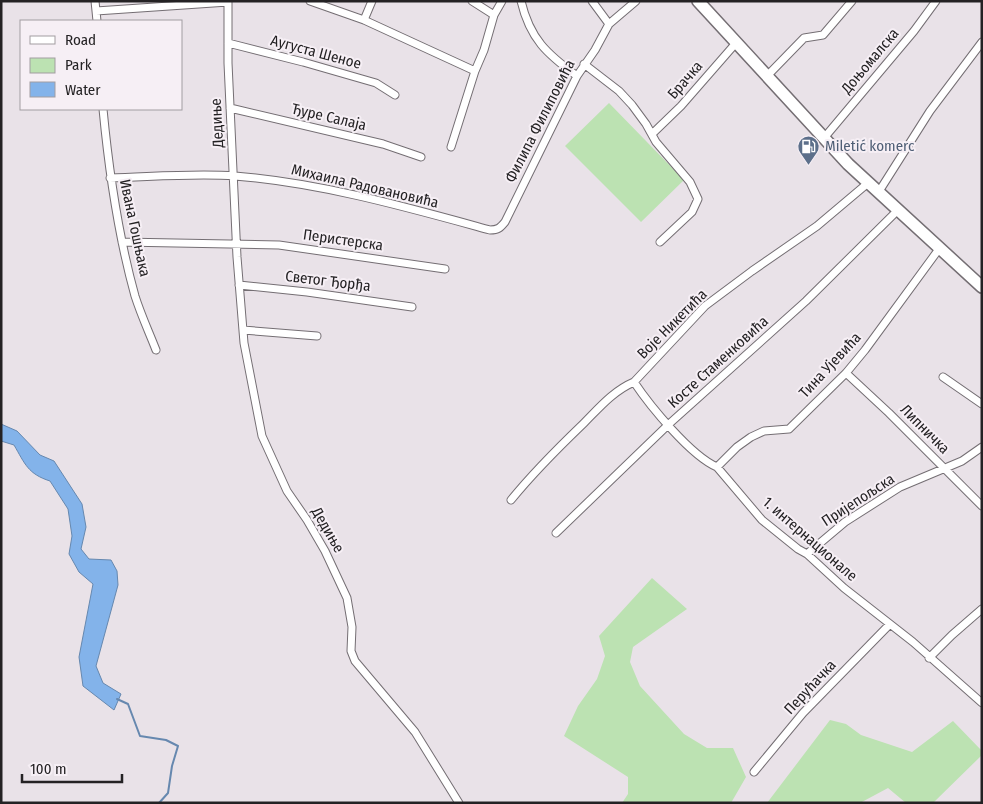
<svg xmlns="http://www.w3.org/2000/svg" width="983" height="804" viewBox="0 0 983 804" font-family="'Fira Sans Condensed',sans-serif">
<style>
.green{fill:#bce2b2}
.water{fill:#83b3ea;stroke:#6688af}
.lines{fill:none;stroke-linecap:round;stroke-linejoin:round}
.stream{stroke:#6688af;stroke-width:2}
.minor-casing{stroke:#746e73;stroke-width:9}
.primary-casing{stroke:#746e73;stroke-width:14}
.minor{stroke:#fff;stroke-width:7}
.primary{stroke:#fff;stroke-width:11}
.labels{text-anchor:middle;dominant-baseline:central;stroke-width:4;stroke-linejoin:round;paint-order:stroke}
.street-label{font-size:15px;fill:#242224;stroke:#f6eff5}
.service-label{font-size:15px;fill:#4e5e75;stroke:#f6eff5;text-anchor:start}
</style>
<rect width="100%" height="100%" fill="#e9e2e8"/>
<path class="green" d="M609,103L684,180L641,222L565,146Z
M652,578L687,609L633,647L630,662L640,686L684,734L707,748H733L746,777L731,803H622L628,794V777L564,736L578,706L597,679L605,656L599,636Z
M830,720L846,724L861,735L912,752L953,721L982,751V755L933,803H906L888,788L860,803H767Z"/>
<path class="water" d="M1,424L17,431L40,455L54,461L82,504L86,527L81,549L89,559L111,560L117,571L118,585L96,666L103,683L121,694L114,710L83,686L79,657L93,584L79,572L69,554L72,536L68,509L50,481C28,474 25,464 14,445L1,441Z"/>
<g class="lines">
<path class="stream" d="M117,699L128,704L140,736L166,740L178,746L172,766L168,793L159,803"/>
<defs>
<path id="minor" d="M95,1L97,21
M228,1V63L237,257L244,343L262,436L287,491L307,520L325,551L347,598L352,627L351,651L355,661L415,732L459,803
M310,1L364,20L475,71
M472,1L494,15
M521,1C530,39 547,54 577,76
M592,1L609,24
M96,11L228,2
M364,20L372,1
M228,43L303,62L376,83L395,95
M584,64L619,91L632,105L646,124L656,142L690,182L698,199L692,212L660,242
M767,76L804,38L823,35L852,1
M230,108L383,144L421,157
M103,109C109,172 118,235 135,296C141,315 149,332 156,350
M652,134L681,106L736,43
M824,138L914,31L936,1
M451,147L475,71L484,50L494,15L502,1
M110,178C151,177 194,173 235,176C322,183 406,207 490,230C498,230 500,228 505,222L577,76L595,50L609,24L636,1
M878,193L930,111L982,42
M122,242L279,245L445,269
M239,285L307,292L412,307
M243,330L317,336
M846,373L889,413L982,506
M943,377L982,404
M634,382C650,406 691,456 717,467L762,520L798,549L807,554L844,588L913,642L982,703
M717,467L737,447L751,437L764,431L789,429L846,373L865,350L939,249
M511,500C533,473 558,448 583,424C599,408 613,391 634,382L705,306L752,271L817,226L868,183
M556,533L669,424L806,301L897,211
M807,554L845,522L900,487L962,461L982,447
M929,658L952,635L982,609
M754,772L803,713L890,624"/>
<path id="primary" d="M698,1L848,164L982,287"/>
</defs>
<use href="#minor" class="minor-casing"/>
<use href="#primary" class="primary-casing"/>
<use href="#minor" class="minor"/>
<use href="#primary" class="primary"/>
</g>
<defs>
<symbol id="fuel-pin" viewBox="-11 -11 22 30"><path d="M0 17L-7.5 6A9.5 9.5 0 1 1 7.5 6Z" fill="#5c6f8a" stroke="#f6eff5"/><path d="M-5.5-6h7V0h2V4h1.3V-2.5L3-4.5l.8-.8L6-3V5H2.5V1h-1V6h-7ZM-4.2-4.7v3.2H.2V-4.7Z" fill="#fff"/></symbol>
</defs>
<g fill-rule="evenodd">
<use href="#fuel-pin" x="796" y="134" width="25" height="34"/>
</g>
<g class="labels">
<g class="street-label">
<text transform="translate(316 52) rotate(15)">Аугуста Шеное</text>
<text transform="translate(870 61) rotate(-50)">Доњомалска</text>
<text transform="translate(685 80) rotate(-49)">Брачка</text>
<text transform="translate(329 117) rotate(13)">Ђуре Салаја</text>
<text transform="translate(540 121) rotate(-63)">Филипа Филиповића</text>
<text transform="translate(217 123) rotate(-93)">Дедиње</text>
<text transform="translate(365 186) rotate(13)">Михаила Радовановића</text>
<text transform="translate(135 228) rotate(78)">Ивана Гошњака</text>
<text transform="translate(343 240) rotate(8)">Перистерска</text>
<text transform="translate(328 281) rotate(7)">Светог Ђорђа</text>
<text transform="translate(672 324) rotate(-45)">Воје Никетића</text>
<text transform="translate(718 362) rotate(-42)">Косте Стаменковића</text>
<text transform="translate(830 365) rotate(-47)">Тина Ујевића</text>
<text transform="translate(925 429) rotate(45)">Липничка</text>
<text transform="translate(858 500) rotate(-33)">Пријепољска</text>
<text transform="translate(328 530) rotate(60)">Дедиње</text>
<text transform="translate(810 539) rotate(41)">1. интернационале</text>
<text transform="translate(810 687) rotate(-47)">Перућачка</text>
</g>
<g class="service-label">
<text x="825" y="146">Miletić komerc</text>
</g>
</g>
<rect width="983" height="804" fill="none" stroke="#242224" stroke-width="5"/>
<rect x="20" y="20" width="162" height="90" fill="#f6eff5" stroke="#a29da1"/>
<rect x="30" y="36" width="25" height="8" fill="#ffffff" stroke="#a29da1"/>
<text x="65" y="45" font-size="15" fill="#242224">Road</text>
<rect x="30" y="58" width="25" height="15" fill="#bce2b2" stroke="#a29da1"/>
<text x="65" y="70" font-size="15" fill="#242224">Park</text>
<rect x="30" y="82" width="25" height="15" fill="#83b3ea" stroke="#a29da1"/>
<text x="65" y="95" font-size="15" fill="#242224">Water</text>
<path d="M22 774v8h100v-8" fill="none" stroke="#242224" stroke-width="2.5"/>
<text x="30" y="774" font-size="15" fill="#242224" stroke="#f6eff5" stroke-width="4" paint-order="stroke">100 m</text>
</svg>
